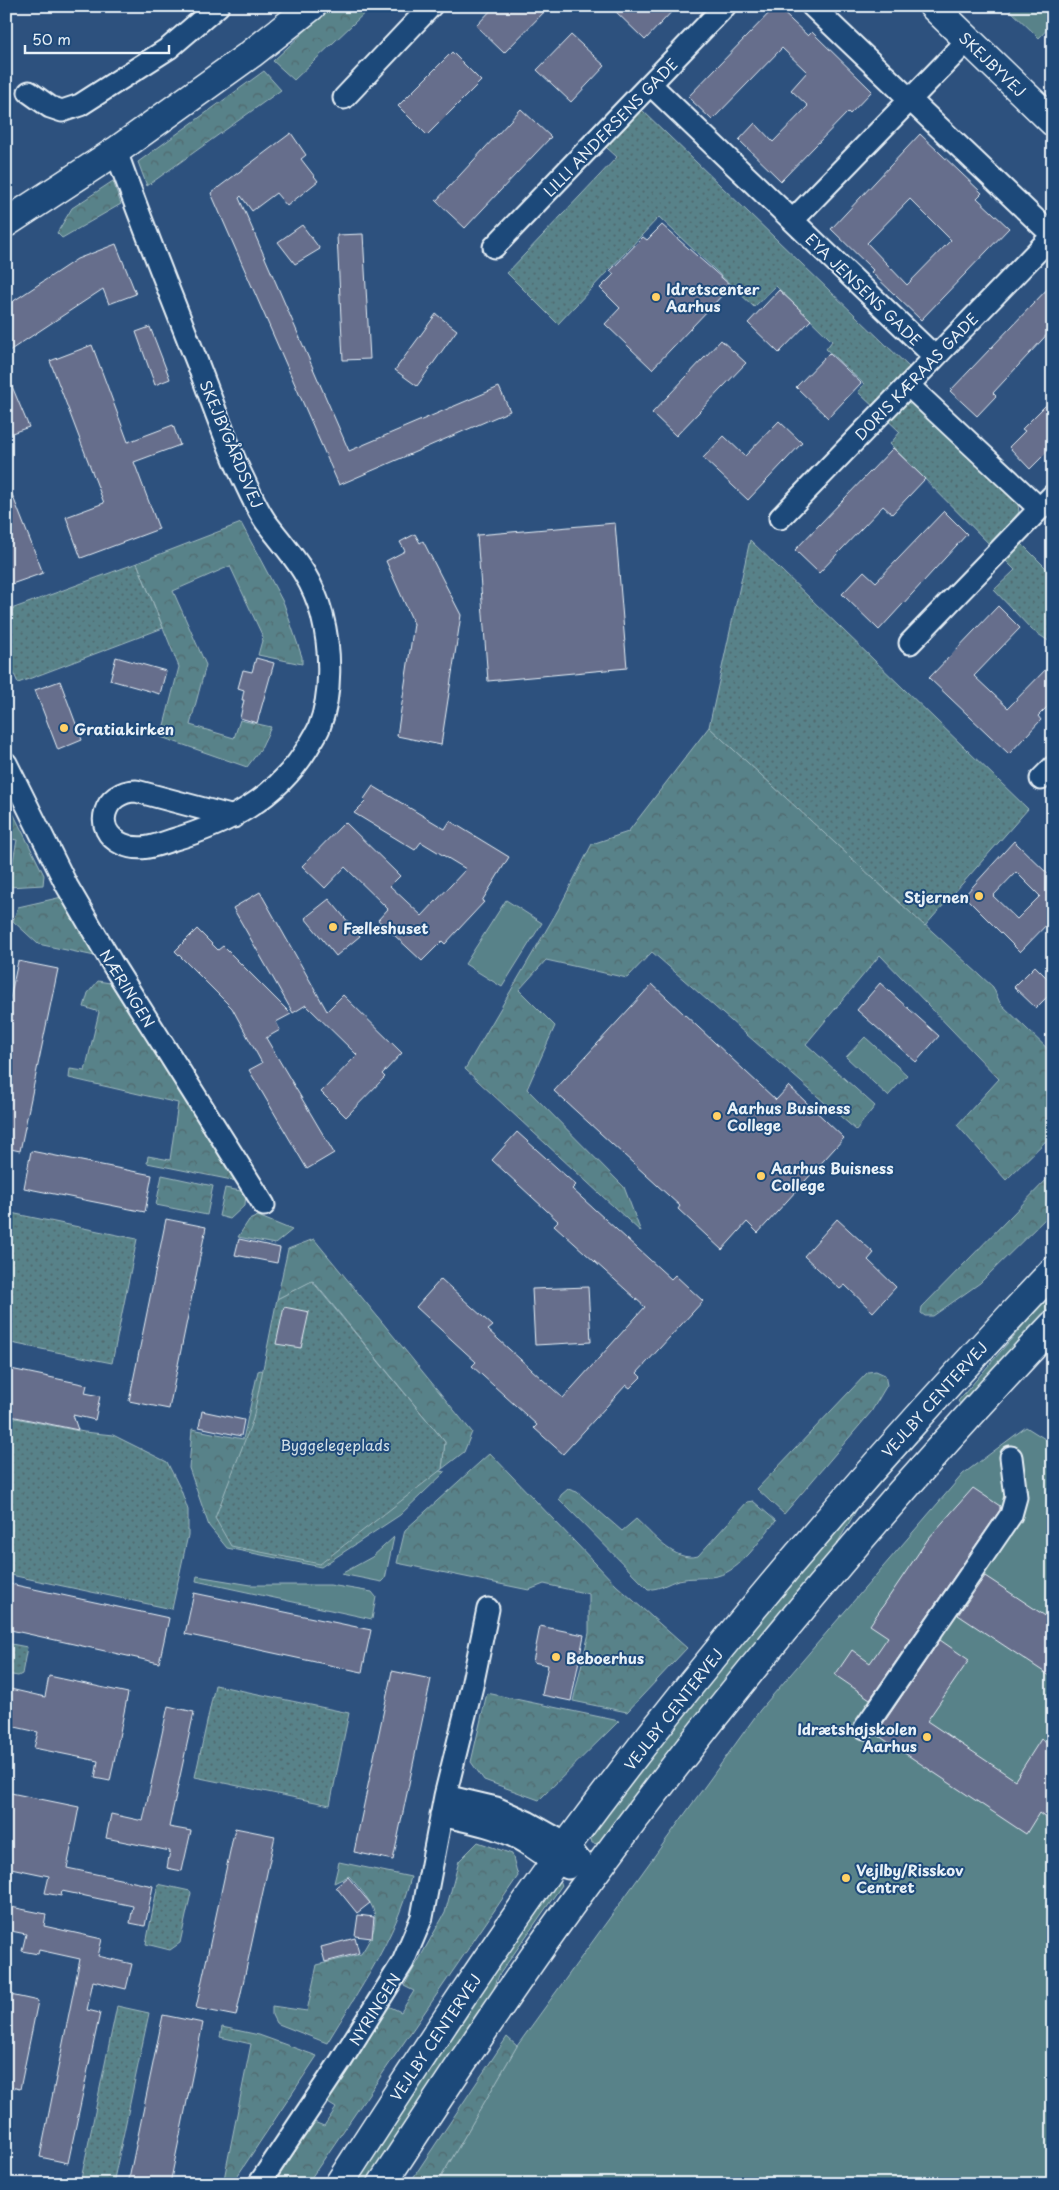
<svg xmlns="http://www.w3.org/2000/svg" width="1059" height="2190" viewBox="0 0 1059 2190" font-family="'Playpen Sans',sans-serif">
<style>
.grass{fill:#588289;stroke:#a0bac0}
.forest{fill:url(#forest-crowns);stroke:#a0bac0}
.park{fill:url(#park-dots);stroke:#a0bac0}
.building{fill:#666e8c;stroke:#e8f1f8;fill-rule:evenodd}
.lines{fill:none;stroke-linecap:round;stroke-linejoin:round}
.street-casing{stroke:#e8f1f8;stroke-width:25}
.secondary-casing{stroke:#e8f1f8;stroke-width:31}
.street{stroke:#1f4a7a;stroke-width:21}
.secondary{stroke:#1f4a7a;stroke-width:28}
.poi-dot{fill:#ffd166;stroke:#1f4a7a;stroke-width:2}
.labels{text-anchor:middle;dominant-baseline:central;stroke-width:4;stroke-linejoin:round;paint-order:stroke}
.street-label{font-size:15px;fill:#e8f1f8;stroke:#1f4a7a}
.poi-label{font-size:15px;font-weight:bold;fill:#e8f1f8;stroke:#1f4a7a;text-anchor:start}
.park-label{font-size:15px;fill:#d2e0e7;stroke:#1f4a7a}
</style>
<defs>
<pattern id="forest-crowns" width="20" height="18" patternUnits="userSpaceOnUse" patternTransform="scale(1.25)"><rect width="20" height="18" fill="#588289"/><path d="M2 6a3 3 0 1 1 6 0M12 15a3 3 0 1 1 6 0" fill="none" stroke="#50686d"/></pattern>
<pattern id="park-dots" width="8" height="8" patternUnits="userSpaceOnUse" patternTransform="scale(1.25)"><rect width="8" height="8" fill="#588289"/><path d="M2 2h.1M6 6h.1" fill="none" stroke="#50686d" stroke-width="1.8" stroke-linecap="round"/></pattern>
</defs>
<rect width="100%" height="100%" fill="#2d517e"/>
<filter id="ink" filterUnits="userSpaceOnUse"><feTurbulence type="fractalNoise" baseFrequency=".02" numOctaves="2"/><feDisplacementMap in="SourceGraphic" scale="10" xChannelSelector="R" yChannelSelector="G"/><feConvolveMatrix kernelMatrix="1 2 1 2 8 2 1 2 1" color-interpolation-filters="sRGB"/></filter>
<g filter="url(#ink)">
<path class="grass" d="M1006,6H1053V23L1039,38Z
M506,900L542,923L502,987L465,964Z
M865,1037L907,1075L888,1096L846,1057Z
M1053,1284V1309L960,1404L958,1401L1032,1315Z
M929,1424V1428L857,1509L831,1554L599,1844L592,1843L590,1835L639,1768L857,1500Z
M1026,1427L1053,1444V2184H437L517,2046L760,1710L963,1474Z
M394,1537L385,1579L382,1582L341,1574L372,1557Z
M197,1576L251,1585H330L372,1592L376,1597L372,1619L196,1581Z
M558,1880L562,1885L499,1975L488,2004L369,2184H350L450,2031Z"/>
<path class="forest" d="M332,6H372L294,80L273,61Z
M264,71L281,90L147,186L138,162Z
M113,181L121,204L62,238L57,233L72,208Z
M241,523L284,604L302,657V664L258,655L263,637L230,566L173,591L206,665L190,725L234,738L240,720L271,727L260,750L247,767L161,737L179,667L137,563Z
M709,727L993,987L1000,1003L1053,1054V1134L1006,1180L957,1125L999,1079L880,955L806,1044L875,1106L856,1130L652,952L627,978L546,960L519,990L555,1026L527,1089L624,1187L641,1232L465,1069L558,910L592,844L628,832Z
M6,799L44,875L43,885L8,887L17,840L6,838Z
M62,897L95,956L38,944L13,921L18,907Z
M98,981L110,983L237,1181L147,1163L148,1156L170,1160L178,1103L69,1078L70,1069L85,1071L99,1012L84,1007L88,993Z
M1053,1173V1211L980,1283L933,1316H925L921,1313L922,1307Z
M162,1175L213,1186L207,1215L156,1205Z
M225,1188L246,1192L245,1205L230,1219L219,1216Z
M258,1216L292,1230L275,1244L238,1237L249,1220Z
M314,1239L472,1432L464,1452L442,1469L445,1442L313,1281L277,1299L288,1249Z
M261,1370L396,1462L445,1472L400,1515L321,1567L227,1548L209,1526L189,1468L192,1429L243,1439L258,1371Z
M876,1371L885,1375L887,1385L871,1412L784,1514L757,1489L868,1372Z
M490,1453L616,1585L687,1648L627,1712L573,1701L589,1633V1594L544,1584L529,1590L397,1563L405,1530Z
M568,1489L577,1492L622,1531L636,1519C652,1533 674,1563 698,1556L747,1502L753,1501L776,1521C760,1539 742,1570 717,1576C704,1579 691,1577 678,1580C668,1583 659,1590 648,1589L559,1499L561,1495Z
M487,1693L619,1721L539,1800L484,1780L471,1762Z
M478,1842L512,1854L518,1876L307,2184H274L314,2122L324,2126L336,2108L323,2100L384,2004L401,2012L414,1991L404,1986L445,1913L459,1861Z
M339,1862L411,1877C396,1938 359,1990 327,2043L276,2023L272,2015V2006L307,2011L317,1965L361,1954C386,1917 375,1906 349,1876L334,1883Z
M222,2027L259,2035L317,2056L232,2184H223L251,2044L220,2037Z
M507,2037L517,2046L437,2184H409Z"/>
<path class="park" d="M641,109L910,368L911,400L1018,505L1019,512L1006,528L1053,575V644L1032,630L994,590L1015,570L890,444L900,432L858,392L864,384L826,349L832,341L776,286L754,307L659,217L558,324L507,273L617,157L606,147Z
M750,540L1028,809L925,926L709,727Z
M137,563L163,628L18,683L6,655V611Z
M6,1212L137,1239L112,1363L6,1342Z
M312,1281L445,1442L442,1469L320,1564L231,1546L215,1518L253,1419L277,1299Z
M6,1416L84,1432L113,1435L167,1462L181,1490L188,1510V1535L172,1609L6,1574Z
M6,1643L27,1647L22,1674L18,1676L6,1674Z
M215,1685L349,1713L330,1805L195,1777Z
M158,1884L190,1891L191,1893L180,1943L170,1950L146,1944Z
M117,2006L149,2013L113,2184H80Z"/>
<path class="building" d="M495,6H550L504,53L476,26Z
M610,6H677L645,40Z
M776,6L808,36L812,32L872,91L850,114L848,112L781,181L739,140L755,123L773,142L808,106L791,90L807,72L782,48L712,120L688,97Z
M571,35L605,66L571,102L537,70Z
M452,52L481,81L427,135L398,106Z
M521,109L551,137L465,228L436,201Z
M291,133L306,155L301,159L318,181L287,206L276,193L252,211L241,196L239,198L349,451L499,387L510,411L339,485L211,193Z
M920,134L982,193L977,198L1009,228L921,320L871,272L873,270L831,229ZM910,199L951,240L907,285L867,243Z
M302,225L320,249L295,264L278,242Z
M662,225L731,286L652,369L605,324L620,308L600,288L614,274L610,271L643,237L647,240Z
M363,234L370,359L343,360L337,235Z
M116,244L136,294L109,304L103,289L6,353V306L77,259Z
M1053,283V328L993,393L996,396L977,416L950,391Z
M779,290L811,320L779,353L748,323Z
M436,314L457,330L417,386L395,370Z
M150,327L170,379L155,385L136,332Z
M721,340L746,363L676,436L652,413Z
M92,345L128,442L173,425L180,445L134,462L159,529L81,558L66,517L104,503L50,361Z
M829,353L861,383L828,418L796,387Z
M6,372L29,427L6,435Z
M1053,398V446L1030,469L1009,447L1025,431L1022,429Z
M779,421L802,443L748,500L703,458L724,436L745,456Z
M893,448L925,479L892,514L883,506L819,573L795,550Z
M6,479L43,573L6,586Z
M944,511L967,534L879,630L842,594L864,571L876,582Z
M615,523L627,668L488,681L477,535Z
M415,534L420,543L423,541L461,615L441,745L397,736L414,624L386,561L405,551L400,542Z
M998,606L1020,628L974,676L1008,708L1053,662V701L1038,716L1041,720L1009,754L929,678Z
M116,657L166,671L160,694L110,680Z
M256,658L274,663L257,723L240,718L244,700H242L244,690L238,688L243,670L252,672Z
M60,681L82,740L58,750L35,690Z
M373,786L445,829L450,821L509,857L482,901L484,902L445,944L442,941L422,961L378,920L388,909L345,867L325,888L302,866L345,822L400,876L390,886L422,916L466,869L421,842L415,850L354,813L366,801L364,799Z
M1014,841L1053,879V918L1020,952L964,896ZM1016,872L1040,896L1017,919L993,896Z
M260,892L327,1011L343,995L402,1053L382,1074L385,1077L346,1117L321,1092L357,1055L306,1005L293,1013L233,908Z
M329,899L360,936L336,956L305,918Z
M197,929L218,950L223,946L291,1014L276,1022L280,1030L266,1038L334,1153L307,1169L249,1070L262,1063L232,1008L175,951Z
M18,961L58,969L20,1151L6,1148V1018Z
M1035,966L1053,984V991L1036,1008L1014,987Z
M880,983L939,1036L916,1062L857,1010Z
M652,984L776,1100L789,1086L844,1138L758,1233L747,1222L722,1250L678,1209L680,1206L554,1091Z
M517,1132L576,1185L572,1189L671,1279L675,1275L703,1301L637,1373L641,1377L630,1388L626,1385L563,1454L534,1428L537,1425L472,1366L476,1362L416,1307L441,1279L493,1326L488,1330L563,1398L645,1307L554,1225L558,1221L492,1160Z
M31,1151L152,1175L145,1212L24,1188Z
M166,1219L206,1227L169,1409L129,1401Z
M837,1219L874,1253L868,1260L896,1287L873,1312L845,1285L840,1289L804,1256Z
M239,1239L280,1248L277,1263L235,1255Z
M588,1287L591,1342L535,1345L532,1289Z
M284,1307L309,1312L301,1348L276,1344Z
M6,1368L87,1385L85,1393L100,1396L95,1420L73,1415L78,1430L6,1415Z
M202,1411L244,1420L241,1436L199,1427Z
M973,1488L1000,1506V1510L870,1699L835,1675L852,1650L870,1663L888,1637L870,1625L928,1539Z
M985,1576L1053,1621V1678L958,1615Z
M6,1583L169,1618L159,1663L6,1629Z
M194,1593L371,1630L362,1672L185,1634Z
M540,1626L584,1635L571,1701L542,1695L548,1665L533,1662Z
M940,1640L969,1660L927,1721L1015,1780L1041,1739L1053,1748V1809L1047,1819L1039,1813L1026,1834L876,1734Z
M392,1671L431,1679L393,1860L354,1852Z
M49,1676L128,1693L110,1781L95,1778L98,1761L34,1748L38,1732L6,1725V1688L45,1697Z
M168,1706L194,1712L169,1827L191,1831L182,1871L167,1868L170,1851L106,1838L111,1814L143,1821Z
M6,1792L79,1807L67,1868L153,1886L145,1926L130,1923L133,1906L62,1891L61,1896L45,1893L49,1876L6,1867Z
M235,1828L275,1836L236,2016L196,2008Z
M348,1877L370,1903L357,1913L336,1887Z
M6,1906L46,1914L44,1926L102,1939L98,1956L132,1964L126,1989L93,1981L87,2010L100,2013L68,2163L40,2157L80,1959L39,1950L38,1954L22,1951L26,1934L6,1930Z
M358,1915L374,1917L372,1938L355,1936Z
M355,1938L359,1953L325,1962L321,1947Z
M6,1994L38,2001L20,2089L6,2086Z
M163,2015L203,2023L170,2184H128Z"/>
<g class="lines">
<defs>
<path id="street" d="M812,6L1052,235
M651,85L935,357
M29,92L50,107L62,111L80,105L169,48L218,6
M344,98L431,6
M116,151C140,219 167,285 193,352C209,391 222,433 240,472C248,488 256,508 266,522C291,555 311,574 322,615C331,650 332,694 319,728C316,735 311,742 307,749C276,799 227,824 172,840C155,846 139,852 122,844C91,830 104,791 136,791L234,817
M793,220L968,40
M494,247L725,6
M908,385L1040,509
M780,518L1053,235
M910,643L1053,495
M6,763L67,886L113,965L264,1205
M1041,779L1053,767
M865,1728L1011,1515L1016,1497L1011,1457
M445,1796L496,1808L527,1822L568,1845L592,1876
M441,1815C466,1821 492,1825 515,1837C534,1846 547,1861 568,1868
M259,2184L341,2061L403,1962L422,1917L445,1796L472,1686L488,1609"/>
<path id="secondary" d="M933,6L1053,122
M6,223L116,151L251,54L312,6
M339,2184C413,2070 487,1955 567,1845C716,1643 881,1453 1053,1271
M382,2184C450,2080 518,1976 592,1876C735,1682 888,1500 1053,1325"/>
</defs>
<use href="#street" class="street-casing"/>
<use href="#secondary" class="secondary-casing"/>
<use href="#street" class="street"/>
<use href="#secondary" class="secondary"/>
</g>
</g>
<g class="poi-dot">
<circle cx="656" cy="297" r="5"/>
<circle cx="64" cy="728" r="5"/>
<circle cx="979" cy="896" r="5"/>
<circle cx="333" cy="927" r="5"/>
<circle cx="717" cy="1116" r="5"/>
<circle cx="761" cy="1176" r="5"/>
<circle cx="556" cy="1657" r="5"/>
<circle cx="927" cy="1737" r="5"/>
<circle cx="846" cy="1878" r="5"/>
</g>
<g class="labels">
<g class="street-label">
<text transform="translate(993 64) rotate(44)">SKEJBYVEJ</text>
<text transform="translate(610 127) rotate(-46)">LILLI ANDERSENS GADE</text>
<text transform="translate(864 289) rotate(44)">EYA JENSENS GADE</text>
<text transform="translate(916 376) rotate(-46)">DORIS KÆRAAS GADE</text>
<text transform="translate(232 444) rotate(67)">SKEJBYGÅRDSVEJ</text>
<text transform="translate(128 988) rotate(58)">NÆRINGEN</text>
<text transform="translate(934 1399) rotate(-48)">VEJLBY CENTERVEJ</text>
<text transform="translate(673 1709) rotate(-52)">VEJLBY CENTERVEJ</text>
<text transform="translate(374 2009) rotate(-58)">NYRINGEN</text>
<text transform="translate(435 2037) rotate(-56)">VEJLBY CENTERVEJ</text>
</g>
<g class="poi-label">
<text x="666" y="288">Idretscenter<tspan x="666" dy="17">Aarhus</tspan></text>
<text x="74" y="728">Gratiakirken</text>
<text x="969" y="896" text-anchor="end">Stjernen</text>
<text x="343" y="927">Fælleshuset</text>
<text x="727" y="1107">Aarhus Business<tspan x="727" dy="17">College</tspan></text>
<text x="771" y="1167">Aarhus Buisness<tspan x="771" dy="17">College</tspan></text>
<text x="566" y="1657">Beboerhus</text>
<text x="917" y="1728" text-anchor="end">Idrætshøjskolen<tspan x="917" dy="17">Aarhus</tspan></text>
<text x="856" y="1869">Vejlby/Risskov<tspan x="856" dy="17">Centret</tspan></text>
</g>
<g class="park-label">
<text x="335" y="1444">Byggelegeplads</text>
</g>
</g>
<rect width="1059" height="2190" fill="none" stroke="#1f4a7a" stroke-width="25"/>
<rect x="12" y="12" width="1034" height="2165" fill="none" stroke="#e8f1f8" stroke-width="2" filter="url(#ink)"/>
<path d="M25 45v8h144v-8" fill="none" stroke="#e8f1f8" stroke-width="2.5"/>
<text x="32" y="45" font-size="15" fill="#e8f1f8" stroke="#1f4a7a" stroke-width="4" paint-order="stroke">50 m</text>
</svg>
